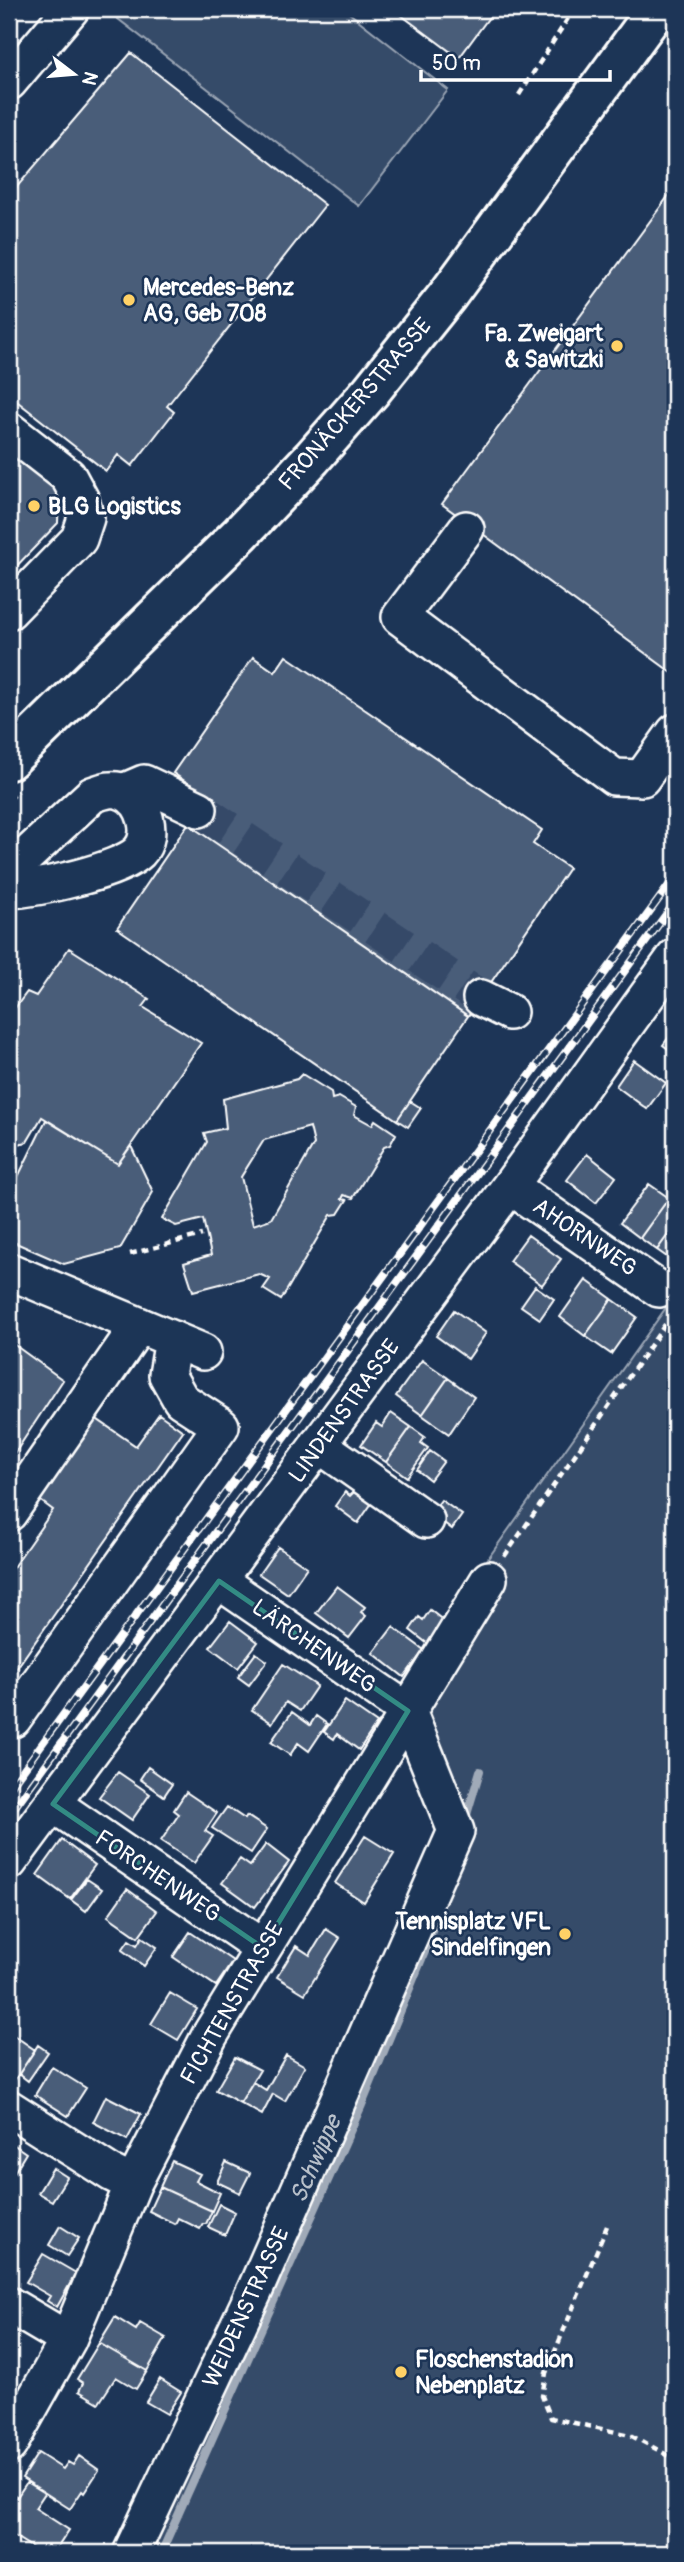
<svg xmlns="http://www.w3.org/2000/svg" width="684" height="2562" viewBox="0 0 684 2562" font-family="Pangolin,sans-serif">
<style>
.green{fill:#364b69;stroke:#9aa5b4;stroke-width:2}
.lines{fill:none;stroke-linecap:round;stroke-linejoin:round}
.stream{stroke:#a0aab8;stroke-width:8}
.building{fill:#4a5d79;stroke:#fff;stroke-width:2;fill-rule:evenodd}
.minor-tunnel{stroke:#344968;stroke-width:35;stroke-dasharray:35 18;stroke-linecap:butt}
.minor-casing{stroke:#fff;stroke-width:40}
.major-casing{stroke:#fff;stroke-width:44}
.path{stroke:#fff;stroke-width:4.5;stroke-dasharray:7 5;stroke-linecap:butt}
.minor{stroke:#1d3557;stroke-width:35}
.major{stroke:#1d3557;stroke-width:38}
.rail-casing{stroke:#fff;stroke-width:8}
.rail{stroke:#1d3557;stroke-width:5;stroke-dasharray:16;stroke-linecap:butt}
.marked{fill:none;stroke:#338b84;stroke-width:5;stroke-linejoin:round}
.poi-dot{fill:#ffd166;stroke:#1d3557;stroke-width:2.5}
.labels{text-anchor:middle;dominant-baseline:central;stroke-width:5;stroke-linejoin:round;paint-order:stroke}
.poi-label{font-size:23px;font-weight:bold;fill:#fff;stroke:#1d3557;text-anchor:start}
.street-label{font-size:23px;fill:#fff;stroke:#1d3557}
.water-label{font-size:24px;font-style:italic;fill:#b8c0ca;stroke:#1d3557}
</style>
<rect width="100%" height="100%" fill="#1d3557"/>
<filter id="ink" filterUnits="userSpaceOnUse"><feTurbulence type="fractalNoise" baseFrequency=".0143" numOctaves="2"/><feDisplacementMap in="SourceGraphic" scale="14" xChannelSelector="R" yChannelSelector="G"/><feConvolveMatrix kernelMatrix="1 2 1 2 8 2 1 2 1" color-interpolation-filters="sRGB"/></filter>
<g filter="url(#ink)">
<path class="green" d="M118,9H344L448,90L359,206L113,15Z
M675,1295V2553H140L462,1836L418,1710L465,1591Z"/>
<g class="lines">
<path class="stream" d="M465,1821L480,1771
M161,2553L362,2105L429,1942L436,1917"/>
</g>
<path class="building" d="M393,9H495L459,58Z
M131,53L325,205L167,406L174,412L132,466L118,455L106,471L9,395V196Z
M675,187V675L442,504Z
M9,439L59,489L58,523L9,574Z
M286,656L542,830L533,844L569,868L468,1016L188,824L207,796L173,773L253,657L275,672Z
M188,824L468,1016L397,1120L117,928Z
M69,948L149,999L143,1007L201,1043L118,1164L42,1117L27,1142L9,1146V1016L27,992L36,996Z
M675,1029V1054L663,1045Z
M634,1060L666,1083L647,1109L616,1086Z
M302,1074L331,1092L332,1099L339,1097L356,1107L354,1115L372,1125L375,1120L396,1134L390,1145L384,1147L353,1198L344,1195L342,1199L347,1200L338,1214L331,1215L281,1300L263,1289L270,1279L259,1274L193,1291L184,1263L211,1255L203,1219L176,1226L162,1219L207,1142L204,1133L226,1128L223,1099L297,1079ZM310,1127L314,1144L271,1219L253,1225L241,1177L264,1140Z
M410,1101L421,1108L408,1127L397,1120Z
M46,1120L118,1164L131,1146L153,1192L120,1249L64,1264L9,1240V1195Z
M587,1154L616,1177L596,1203L567,1180Z
M649,1184L669,1198L640,1238L620,1223Z
M669,1198L675,1203V1225L657,1250L640,1238Z
M675,1225V1261L674,1262L657,1250Z
M528,1235L561,1259L542,1285L509,1261Z
M586,1280L612,1299L585,1336L560,1317Z
M535,1286L554,1299L540,1319L521,1306Z
M612,1299L637,1317L611,1354L585,1336Z
M454,1310L486,1333L468,1359L436,1336Z
M9,1341L63,1380L9,1462Z
M422,1360L448,1378L422,1415L396,1396Z
M448,1378L474,1397L449,1434L422,1415Z
M391,1413L411,1427L386,1462L361,1445L376,1423L382,1427Z
M159,1414L183,1431L9,1679V1573L53,1510L38,1499L95,1418L136,1446Z
M411,1427L425,1437L421,1443L428,1448L407,1477L386,1462Z
M430,1451L444,1461L430,1480L417,1470Z
M355,1491L372,1503L358,1523L335,1506L345,1492L350,1496Z
M441,1500L462,1515L452,1529L431,1513Z
M278,1547L307,1567L288,1594L259,1574Z
M337,1586L365,1607L361,1612L366,1616L349,1638L316,1613Z
M430,1610L445,1622L428,1644L410,1630L419,1617L423,1620Z
M230,1621L258,1642L238,1668L210,1647Z
M393,1627L424,1650L404,1677L373,1653Z
M256,1653L267,1661L249,1685L238,1677Z
M283,1664L317,1686L300,1711L286,1702L272,1723L252,1710Z
M345,1701L377,1723L359,1750L337,1734L334,1739L324,1732Z
M292,1712L310,1725L316,1716L327,1724L309,1751L298,1743L290,1755L271,1742Z
M148,1767L172,1784L164,1796L140,1779Z
M118,1772L150,1794L132,1820L99,1797Z
M186,1792L217,1813L205,1831L213,1836L194,1863L161,1841L179,1814L174,1810Z
M227,1807L245,1819L247,1816L267,1829L251,1853L212,1828Z
M365,1836L394,1854L364,1902L335,1883Z
M62,1840L95,1865L70,1899L37,1875Z
M266,1844L289,1862L255,1907L222,1883L240,1859L250,1866Z
M87,1879L102,1889L86,1911L71,1900Z
M127,1889L157,1911L138,1937L108,1916Z
M326,1929L340,1938L305,1994L277,1977L296,1946L310,1955Z
M190,1932L233,1961L216,1986L173,1957Z
M142,1937L157,1947L144,1966L122,1950L129,1940L137,1945Z
M170,1993L197,2009L178,2040L151,2024Z
M9,2032L35,2050L12,2084L9,2082Z
M38,2045L48,2052L28,2081L19,2074Z
M286,2055L305,2066L285,2101L273,2094L262,2115L240,2103L253,2082L266,2090Z
M235,2057L260,2070L240,2103L216,2090Z
M52,2067L86,2088L68,2116L35,2095Z
M106,2096L141,2114L127,2140L93,2122Z
M10,2142L26,2153L12,2176L9,2174Z
M172,2161L200,2174L196,2181L220,2193L212,2211L160,2187Z
M226,2162L250,2173L240,2193L217,2182Z
M53,2168L67,2177L52,2201L38,2193Z
M160,2187L212,2211L206,2224H203L200,2229L178,2218L175,2224L149,2211Z
M219,2204L235,2212L225,2235L208,2227Z
M60,2226L79,2238L67,2256L49,2245Z
M43,2254L76,2273L57,2307L47,2301L50,2296L26,2282Z
M115,2317L136,2330L140,2323L166,2338L147,2371L99,2343Z
M99,2343L147,2371L136,2389L116,2377L99,2403L79,2391L83,2383L77,2379Z
M160,2379L181,2392L167,2414L146,2402Z
M38,2453L63,2469L68,2462L73,2465L79,2456L99,2470L84,2493L82,2491L70,2509L22,2478Z
M27,2482L45,2493L35,2508L69,2530L54,2553L46,2548L41,2553L9,2533V2498L12,2493L17,2497Z"/>
<g class="lines">
<path class="minor-tunnel" d="M199,809L481,998"/>
<defs>
<path id="minor" d="M9,82L71,9
M9,430L68,476L81,500L86,518L79,539L9,611
M466,529L400,617L614,777L642,778L675,732
M123,792L144,783L199,809
M9,872L92,795C103,791 113,787 124,792C145,801 155,835 139,852C120,871 37,889 9,890
M481,998L509,1012
M510,1186L659,1289
M9,1271L203,1352
M318,1444L426,1520
M9,1513L139,1325
M219,1581L408,1711
M9,1716L13,1719L221,1426L181,1400L167,1375L173,1339
M53,1804L263,1948
M9,1862L510,1186L675,957
M9,2108L111,2173L133,2184
M9,2305L68,2340
M9,2445L68,2340L133,2184L210,2035L489,1579
M131,2553L255,2290L456,1831L408,1711"/>
<path id="major" d="M9,760L240,534L312,458L371,391L447,296L657,9"/>
</defs>
<use href="#minor" class="minor-casing"/>
<use href="#major" class="major-casing"/>
<path class="path" d="M519,95L574,9
M9,800L18,791
M130,1254L202,1235
M504,1557L671,1316
M607,2226L546,2373L542,2396L551,2418L630,2435L675,2459"/>
<use href="#minor" class="minor"/>
<use href="#major" class="major"/>
<defs>
<path id="rail" d="M9,1789L675,877
M9,1815L675,902"/>
</defs>
<use href="#rail" class="rail-casing"/>
<use href="#rail" class="rail"/>
</g>
</g>
<path class="marked" d="M219,1581L408,1711L263,1948L53,1804Z"/>
<g class="poi-dot">
<circle cx="129" cy="300" r="7"/>
<circle cx="617" cy="346" r="7"/>
<circle cx="34" cy="506" r="7"/>
<circle cx="565" cy="1934" r="7"/>
<circle cx="401" cy="2372" r="7"/>
</g>
<g class="labels">
<g class="poi-label">
<text x="143" y="287">Mercedes-Benz<tspan x="143" dy="26">AG, Geb 708</tspan></text>
<text x="603" y="333" text-anchor="end">Fa. Zweigart<tspan x="603" dy="26">&amp; Sawitzki</tspan></text>
<text x="48" y="506">BLG Logistics</text>
<text x="551" y="1921" text-anchor="end">Tennisplatz VFL<tspan x="551" dy="26">Sindelfingen</tspan></text>
<text x="415" y="2359">Floschenstadion<tspan x="415" dy="26">Nebenplatz</tspan></text>
</g>
<g class="street-label">
<text transform="translate(355 404) rotate(-49)">FRONÄCKERSTRASSE</text>
<text transform="translate(585 1237) rotate(34)">AHORNWEG</text>
<text transform="translate(344 1411) rotate(-54)">LINDENSTRASSE</text>
<text transform="translate(314 1646) rotate(35)">LÄRCHENWEG</text>
<text transform="translate(158 1876) rotate(34)">FORCHENWEG</text>
<text transform="translate(232 2003) rotate(-60)">FICHTENSTRASSE</text>
<text transform="translate(246 2307) rotate(-65)">WEIDENSTRASSE</text>
</g>
<g class="water-label">
<text transform="translate(316 2159) rotate(-66)">Schwippe</text>
</g>
</g>
<rect width="684" height="2562" fill="none" stroke="#1d3557" stroke-width="35"/>
<rect x="18" y="18" width="649" height="2527" fill="none" stroke="#fff" stroke-width="2.5" filter="url(#ink)"/>
<g transform="translate(74 74) rotate(106)" stroke="#1d3557" stroke-width="5" paint-order="stroke">
<path d="M0-5L12 26L0 18L-12 26Z" fill="#ffffff"/>
<text y="-10" font-size="19" font-weight="bold" text-anchor="middle" fill="#ffffff">N</text>
</g>
<path d="M421 70v10h189v-10" fill="none" stroke="#ffffff" stroke-width="3.5"/>
<text x="432" y="70" font-size="21" fill="#ffffff" stroke="#1d3557" stroke-width="5" paint-order="stroke">50 m</text>
</svg>
